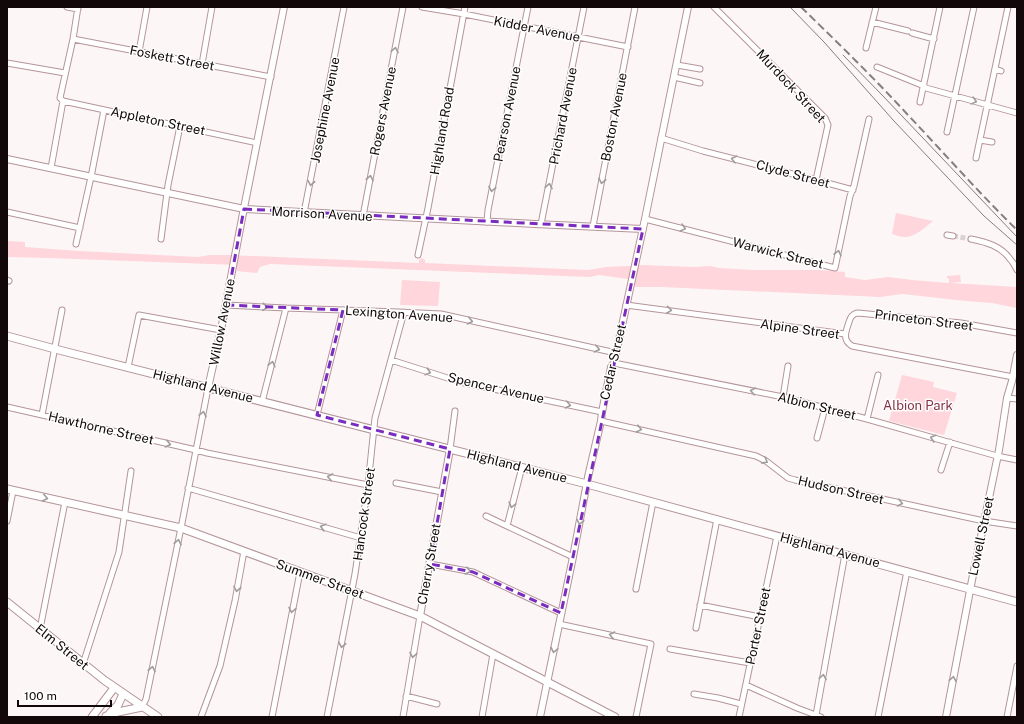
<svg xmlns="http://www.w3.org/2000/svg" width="1024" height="724" viewBox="0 0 1024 724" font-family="'Public Sans',sans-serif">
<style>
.green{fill:#fed6db}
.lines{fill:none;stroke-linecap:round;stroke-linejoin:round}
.minor-tunnel{stroke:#dad2d3;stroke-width:5;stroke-dasharray:5 2.5;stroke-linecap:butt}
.minor-casing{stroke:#b49599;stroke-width:7}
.tertiary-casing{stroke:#b49599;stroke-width:8}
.secondary-casing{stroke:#b49599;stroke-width:9}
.minor{stroke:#fff;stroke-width:5}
.tertiary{stroke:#fff;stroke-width:6}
.secondary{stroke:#fff;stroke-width:7}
.tram{stroke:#877e7f;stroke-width:1}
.rail{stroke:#877e7f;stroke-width:2;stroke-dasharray:8 4;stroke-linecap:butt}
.oneway{stroke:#a09c9d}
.marked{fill:none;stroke:#7b2cbf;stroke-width:3;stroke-dasharray:8 5;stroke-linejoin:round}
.labels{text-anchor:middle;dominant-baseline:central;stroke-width:3;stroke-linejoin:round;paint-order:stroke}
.street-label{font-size:13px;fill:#120809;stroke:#fff}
.park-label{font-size:13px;fill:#823445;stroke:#fff}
</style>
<rect width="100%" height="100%" fill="#fdf6f7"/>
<path class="green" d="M896,213L933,221L932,222C924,228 915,237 905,237C900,237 896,235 892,234Z
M7,241L25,242V247L79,251L198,257L210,255H229L419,263V260L422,258L425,260V263L588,270L606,267L627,266L641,265L693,267L710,266L719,268L753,270H819L845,272V277L865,280L888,277L912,280L949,283V279L947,278V276L960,275L961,282L951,283L1017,287V308L992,303L966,301L902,294L880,297L661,287H636L628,279L599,275L590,277L270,264L260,267L257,273L237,271V265L49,258L7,257Z
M402,280L440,282L438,306L400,305Z
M902,375L934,382L933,387L957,393L944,435L889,421Z"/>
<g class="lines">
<path class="minor-tunnel" d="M953,236L971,239"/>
<defs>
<path id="minor" d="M67,7L78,9
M78,7L73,39L60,98L63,101L257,143
M422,7L464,14L628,47
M714,7L825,118L828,125L816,180
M872,22L908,31
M912,33L934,39
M73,39L271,77
M866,48L876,7
M139,52L147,7
M7,63L65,73
M202,64L212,7
M677,65L700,69
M877,67L924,86L926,88L1017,113
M995,69L1001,71
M674,77L700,83
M920,102L940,7
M947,132L974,7
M661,138L703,151L816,180L853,190
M980,140L992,142
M976,158L1008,7
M51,168L63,101
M7,212L80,228
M304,213L344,7
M363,216L403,7
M645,219L835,268L850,196L854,186L869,119
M487,222L488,210L528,7
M541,224L584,7
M593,226L635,7
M947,235L953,236
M161,239L168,185L180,126
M971,239C986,242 1001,246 1010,259C1013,262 1015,266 1017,270
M76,244L91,177L104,110
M418,255L428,208L465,7
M7,280L9,281
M226,305L286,308L398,312L441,314L616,353
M626,305L845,334
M391,360L460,382L602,412
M614,363L783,397L867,419L997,456L1017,460
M128,367L139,315L221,330
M1013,377L852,346C843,340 845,334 848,325C849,322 850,318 852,316C853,315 856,313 858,313L961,323L1017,333
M783,397L788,366
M1007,398L1017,399
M262,402L286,308
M7,407L196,450L207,453L368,485
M42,415L62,310
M317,415L343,310
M867,419L878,375
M601,421L756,456L766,461L788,478L795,480L984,521L1017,526
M817,438L825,408
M450,449L455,411
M522,467L507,526L573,557
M941,470L950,442
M396,483L442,492
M188,488L361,538
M486,516L507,526
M7,521L13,491
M430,564L473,572L561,613
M636,589L653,502
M700,605L760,617
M559,624L651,644L636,717
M696,628L717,519
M40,629L65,502
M670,649L750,663
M83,664L119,552L131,471
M746,685L797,708L821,717
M694,694L718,698L741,704
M406,696L437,704
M142,707L146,699L182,523L208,388
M816,715L845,554
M201,717L220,666L235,601L244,551
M272,717L300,572
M327,717L355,574L368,485L375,418L404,312
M403,717L420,616
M482,717L493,654
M739,717L777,536
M878,717L907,571
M1007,717L1017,666"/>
<path id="tertiary" d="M7,159L244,209L535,224L643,229
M208,388L221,330L243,213L284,7
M420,616L450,449
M540,717L573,557L588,477L601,421L602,412L611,367L614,363L645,219L688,7
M946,717L972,580L999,450L1007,398L1012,381L1017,355"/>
<path id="secondary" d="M7,336L55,349L587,484L1017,602
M7,489L181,528L420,616L615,717
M7,602L104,680L158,717
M110,713L118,705L123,694
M106,716L118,712L142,707
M92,717L114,688"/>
</defs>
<use href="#minor" class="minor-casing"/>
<use href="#tertiary" class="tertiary-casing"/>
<use href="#secondary" class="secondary-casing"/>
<use href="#minor" class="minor"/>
<use href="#tertiary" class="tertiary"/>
<use href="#secondary" class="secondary"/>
<path class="tram" d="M790,7L824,42L894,121L984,216L1017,245
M843,55L883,96L1017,237"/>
<path class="rail" d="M801,7C837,42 874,78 908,115C944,153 979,193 1017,230"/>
</g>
<defs><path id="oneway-chevron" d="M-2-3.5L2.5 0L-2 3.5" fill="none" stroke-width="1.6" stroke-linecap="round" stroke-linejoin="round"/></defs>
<g class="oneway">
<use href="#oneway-chevron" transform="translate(395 50) rotate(-79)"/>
<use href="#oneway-chevron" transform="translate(974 101) rotate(15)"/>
<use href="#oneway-chevron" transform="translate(734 159) rotate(-166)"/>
<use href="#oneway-chevron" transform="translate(370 178) rotate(-79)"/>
<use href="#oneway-chevron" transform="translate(602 181) rotate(101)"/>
<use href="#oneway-chevron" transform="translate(311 183) rotate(101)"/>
<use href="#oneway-chevron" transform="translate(549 186) rotate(-79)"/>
<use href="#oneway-chevron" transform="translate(492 189) rotate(101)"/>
<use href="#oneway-chevron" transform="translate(683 228) rotate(15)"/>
<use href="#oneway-chevron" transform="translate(838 253) rotate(-77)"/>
<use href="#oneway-chevron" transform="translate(265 307) rotate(4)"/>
<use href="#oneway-chevron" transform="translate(669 310) rotate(8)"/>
<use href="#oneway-chevron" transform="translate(470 321) rotate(12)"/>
<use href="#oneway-chevron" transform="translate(597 349) rotate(12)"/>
<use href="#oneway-chevron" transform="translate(272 364) rotate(-76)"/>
<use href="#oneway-chevron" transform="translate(428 372) rotate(18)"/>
<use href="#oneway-chevron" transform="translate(753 391) rotate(-168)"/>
<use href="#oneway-chevron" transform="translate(568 405) rotate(12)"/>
<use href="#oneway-chevron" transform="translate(203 414) rotate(-78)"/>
<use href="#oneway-chevron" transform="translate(639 429) rotate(13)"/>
<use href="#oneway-chevron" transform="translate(933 438) rotate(-164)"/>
<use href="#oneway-chevron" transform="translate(168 444) rotate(12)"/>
<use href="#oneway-chevron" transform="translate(765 461) rotate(31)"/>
<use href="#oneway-chevron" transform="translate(330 477) rotate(-169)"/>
<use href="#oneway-chevron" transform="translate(45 498) rotate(12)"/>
<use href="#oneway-chevron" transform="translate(900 503) rotate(12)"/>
<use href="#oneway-chevron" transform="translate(512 505) rotate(105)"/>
<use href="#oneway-chevron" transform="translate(580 522) rotate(101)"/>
<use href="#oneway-chevron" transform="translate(323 527) rotate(-164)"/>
<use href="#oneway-chevron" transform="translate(178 542) rotate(-79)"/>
<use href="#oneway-chevron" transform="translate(468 571) rotate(13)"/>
<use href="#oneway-chevron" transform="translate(237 589) rotate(100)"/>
<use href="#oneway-chevron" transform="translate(292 610) rotate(101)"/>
<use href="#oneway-chevron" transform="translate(612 635) rotate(-168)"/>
<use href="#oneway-chevron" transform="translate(342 645) rotate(101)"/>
<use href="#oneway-chevron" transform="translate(554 650) rotate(102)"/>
<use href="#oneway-chevron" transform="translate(413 655) rotate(100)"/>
<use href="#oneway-chevron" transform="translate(152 669) rotate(-79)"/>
<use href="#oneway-chevron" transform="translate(823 677) rotate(-80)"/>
<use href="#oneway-chevron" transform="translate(953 679) rotate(-79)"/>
</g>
<path class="marked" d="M244,209L643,229L561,613L473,572L430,564L450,449L317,415L343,310L226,305Z"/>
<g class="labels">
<g class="street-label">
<text transform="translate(537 29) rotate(11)">Kidder Avenue</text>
<text transform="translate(172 58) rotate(11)">Foskett Street</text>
<text transform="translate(791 86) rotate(47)">Murdock Street</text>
<text transform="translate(325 110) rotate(-79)">Josephine Avenue</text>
<text transform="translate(383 111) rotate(-79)">Rogers Avenue</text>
<text transform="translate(507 114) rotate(-79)">Pearson Avenue</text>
<text transform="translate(563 116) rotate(-79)">Prichard Avenue</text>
<text transform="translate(614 117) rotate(-79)">Boston Avenue</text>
<text transform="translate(158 121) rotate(12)">Appleton Street</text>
<text transform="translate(442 131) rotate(-80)">Highland Road</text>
<text transform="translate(793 174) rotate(15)">Clyde Street</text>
<text transform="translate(322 214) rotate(3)">Morrison Avenue</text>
<text transform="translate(778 253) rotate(14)">Warwick Street</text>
<text transform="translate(399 314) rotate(4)">Lexington Avenue</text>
<text transform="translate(924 320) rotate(7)">Princeton Street</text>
<text transform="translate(222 322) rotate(-79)">Willow Avenue</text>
<text transform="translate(800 329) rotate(8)">Alpine Street</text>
<text transform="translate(613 362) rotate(-77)">Cedar Street</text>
<text transform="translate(203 386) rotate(14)">Highland Avenue</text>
<text transform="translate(496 388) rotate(13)">Spencer Avenue</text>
<text transform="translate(817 406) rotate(14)">Albion Street</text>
<text transform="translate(101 428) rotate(13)">Hawthorne Street</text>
<text transform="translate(517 466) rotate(14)">Highland Avenue</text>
<text transform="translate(841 490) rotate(13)">Hudson Street</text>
<text transform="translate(364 514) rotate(-82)">Hancock Street</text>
<text transform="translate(981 536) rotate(-78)">Lowell Street</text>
<text transform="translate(830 550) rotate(15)">Highland Avenue</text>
<text transform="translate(429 564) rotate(-80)">Cherry Street</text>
<text transform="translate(320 579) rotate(20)">Summer Street</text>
<text transform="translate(758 626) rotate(-78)">Porter Street</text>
<text transform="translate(62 647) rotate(39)">Elm Street</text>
</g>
<g class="park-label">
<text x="918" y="405">Albion Park</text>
</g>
</g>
<rect width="1024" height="724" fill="none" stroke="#120809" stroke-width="16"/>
<path d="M18 700v6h93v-6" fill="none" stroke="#120809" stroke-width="2"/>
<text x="24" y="700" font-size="12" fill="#120809" stroke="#ffffff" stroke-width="3" paint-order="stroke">100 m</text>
</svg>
